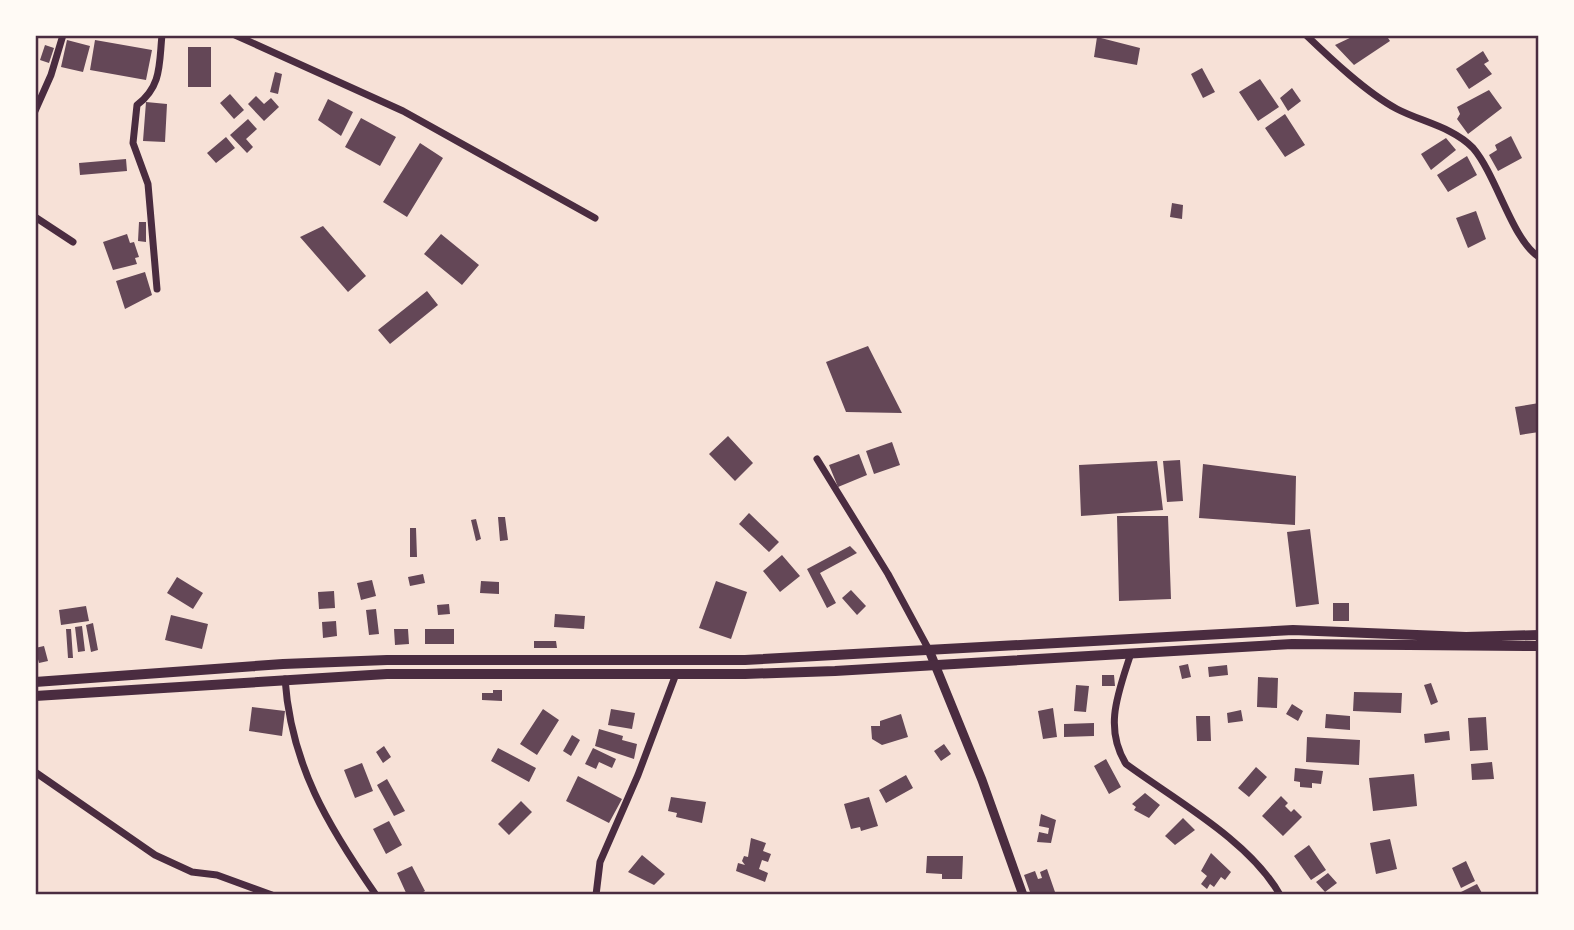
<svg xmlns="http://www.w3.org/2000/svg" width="1574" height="930" viewBox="0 0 1574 930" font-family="Mulish,sans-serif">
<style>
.building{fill:#644757}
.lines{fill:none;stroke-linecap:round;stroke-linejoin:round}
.minor{stroke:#4a2c40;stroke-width:7}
.tertiary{stroke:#4a2c40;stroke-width:9}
.primary{stroke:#4a2c40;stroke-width:10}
.neatline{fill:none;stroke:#4a2c40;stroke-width:2.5}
</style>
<rect width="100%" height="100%" fill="#f7e1d7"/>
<path class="building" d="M1356,35H1386L1390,41L1354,65L1335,45Z
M1097,37L1140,48L1137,65L1094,57Z
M67,40L90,46L83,72L61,67Z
M95,40L152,50L146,80L90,70Z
M45,45L54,48L49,63L40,60Z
M188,47H211V87H188Z
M1483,51L1489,61L1484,64L1492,74L1469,89L1456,69Z
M1202,68L1215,92L1203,98L1191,74Z
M275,72L282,74L278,94L270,92Z
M1260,79L1279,107L1258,121L1239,92Z
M1292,88L1301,101L1288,111L1280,98Z
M1489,90L1502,108L1468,134L1457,119L1460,114L1457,107Z
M230,94L244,110L234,119L220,103Z
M256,96L264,104L271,98L279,107L264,121L248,104Z
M328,99L353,112L341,136L318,120Z
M146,102L167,104L165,142L143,141Z
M1285,114L1305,145L1285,157L1265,128Z
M361,118L396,137L380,166L345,147Z
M248,119L257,129L246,139L253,147L247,153L230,135Z
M1511,136L1522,158L1498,171L1489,155L1497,150L1495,145Z
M226,137L235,148L216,163L207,153Z
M1446,138L1456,150L1431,170L1421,154Z
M420,143L443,158L407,217L383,202Z
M1467,156L1477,175L1448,192L1437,175Z
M126,159L127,171L80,175L79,163Z
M1172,203L1183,205L1182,219L1170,217Z
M1476,211L1486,239L1468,248L1456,218Z
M139,222H146V242L138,241Z
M323,226L366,276L348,292L300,237Z
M127,234L130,243L134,242L139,257L135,258L137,264L113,270L103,242Z
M441,234L479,265L462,285L424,254Z
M145,272L152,295L125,309L116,281Z
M427,291L438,305L390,344L378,330Z
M868,346L902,413L846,412L826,362Z
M1539,403V432L1520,435L1515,407Z
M728,436L753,463L735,481L709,454Z
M892,442L900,465L874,474L866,451Z
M859,454L867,475L838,487L829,465Z
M1180,460L1183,501L1167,502L1163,461Z
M1157,461L1163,510L1081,516L1079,465Z
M1203,464L1296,476L1295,525L1199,518Z
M749,513L779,542L769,552L739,524Z
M1117,516H1168L1171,599L1119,601Z
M498,517H505L508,540L500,541Z
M476,519L481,539L476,541L471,520Z
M410,528H416L417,557H410Z
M1310,529L1319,604L1296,607L1287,532Z
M850,546L857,553L820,573L836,603L827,608L807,569Z
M782,555L800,576L780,592L763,571Z
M423,574L425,583L410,586L408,577Z
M177,577L203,593L193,609L167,593Z
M372,580L376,596L361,600L357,583Z
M481,581L499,582V594L480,593Z
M716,581L747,592L731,639L699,628Z
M851,590L866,606L857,615L842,598Z
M334,591L335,608L319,609L318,592Z
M1333,603H1349V621H1333Z
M449,604L450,614L438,615L437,605Z
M86,606L89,621L61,625L59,610Z
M376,609L379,634L369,635L366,610Z
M555,614L585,616L584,629L554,627Z
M171,615L208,624L202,649L165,640Z
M336,621L337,636L323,638L322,622Z
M93,623L98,650L91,652L86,625Z
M82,626L85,651L78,652L75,627Z
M66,629H71L73,658H68Z
M394,629H408L409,644L395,645Z
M425,629H454V644H425Z
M534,641H556L557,648H534Z
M44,646L48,661L39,663L35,648Z
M1188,664L1191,677L1182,679L1179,666Z
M1227,665L1228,675L1209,677L1208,667Z
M1102,675H1114L1115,686H1102Z
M1258,677L1278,678L1277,708L1257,707Z
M1431,683L1438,702L1431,705L1424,685Z
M1076,685L1089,686L1086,712L1074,711Z
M493,690H502V701L482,700V693H493Z
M1354,692L1402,693L1401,713L1353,711Z
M1292,704L1303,711L1298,721L1286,714Z
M252,707L285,711L282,736L249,731Z
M1053,708L1057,737L1043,739L1038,711Z
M543,709L559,720L537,755L520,744Z
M611,709L635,713L632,729L608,725Z
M1241,710L1243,721L1228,723L1227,713Z
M901,714L908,737L882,745L872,739L871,726H880V721Z
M1326,714L1350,716V730L1325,728Z
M1196,716H1210L1211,741H1197Z
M1486,717L1488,750L1470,751L1468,718Z
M1094,723V736L1064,737V724Z
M599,729L623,736L622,740L637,744L634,759L595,746Z
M1449,731L1450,740L1425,743L1424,734Z
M572,735L580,740L571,756L563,751Z
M1307,737L1360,740L1359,765L1306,762Z
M944,744L951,754L941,761L934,751Z
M384,746L391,757L383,763L376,752Z
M498,748L536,768L529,782L491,761Z
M593,748L616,759L612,768L599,762L596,769L585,764Z
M1106,759L1121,787L1109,794L1094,766Z
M1492,762L1494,779L1472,780L1471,764Z
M362,763L373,791L355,798L344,770Z
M1256,767L1267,777L1249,797L1238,788Z
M1295,768L1323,771L1321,784L1312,783V788L1300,787V782L1294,781Z
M1414,774L1417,806L1373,811L1369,778Z
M906,775L913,788L886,803L879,790Z
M578,776L622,799L609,823L566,801Z
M387,779L405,811L394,816L377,785Z
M1145,793L1160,805L1149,818L1134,810L1136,807L1132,804Z
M1281,796L1288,803L1285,806L1291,812L1294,809L1302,817L1283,836L1262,816Z
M671,797L706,802L702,823L676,817L677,813L668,811Z
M869,797L878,826L861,831L860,827L851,829L844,804Z
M521,801L532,812L509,835L498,824Z
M1041,814L1056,820L1051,843L1037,842L1039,832L1048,834L1049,828L1039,826Z
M1183,818L1195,830L1175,845L1165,836Z
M389,821L402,845L386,854L373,829Z
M751,838L766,843L763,851L771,854L768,862L762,860L759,869L768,873L765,882L736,871L738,863L745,865L742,861L744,856L748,857Z
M1390,839L1397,869L1376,874L1370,843Z
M1309,845L1326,870L1311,880L1294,856Z
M1211,853L1231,872L1225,880L1221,877L1214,887L1210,884L1207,889L1201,884L1207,876L1201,871Z
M642,855L665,874L654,885L628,872Z
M927,856H963L962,879H942V874L926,873Z
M1466,861L1475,881L1461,888L1452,868Z
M412,866L425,891L418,895H407L397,873Z
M1047,869L1055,892L1050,895H1031L1024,875L1035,871L1038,879L1042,878L1040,872Z
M1328,873L1337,883L1325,892L1316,882Z
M1477,884L1483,895H1462L1461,892Z"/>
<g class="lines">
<path class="minor" d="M235,35L403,111L595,218
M1306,35C1331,59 1367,93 1397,109C1422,122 1453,127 1473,148C1497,176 1512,240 1539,257
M35,111L51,75L63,35
M35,217L73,242
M157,289L148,184L133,143L137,105C162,86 159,64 162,35
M817,459L888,574L929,650
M1131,653C1119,691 1103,727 1126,764C1175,800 1250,841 1280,895
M285,679C291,765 328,826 376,895
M35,772L155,855L192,872L217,875L272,895
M596,895L600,862L638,775L676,674"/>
<path class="tertiary" d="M929,650L982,780L1023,895"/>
<path class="primary" d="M35,682L283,664L387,660H745L1293,630L1466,637L1539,635
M35,696L387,674H745L835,671L1292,644L1539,646"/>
</g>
<rect width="1574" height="930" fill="none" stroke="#fffaf5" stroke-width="74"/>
<rect x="37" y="37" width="1500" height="856" class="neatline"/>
</svg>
